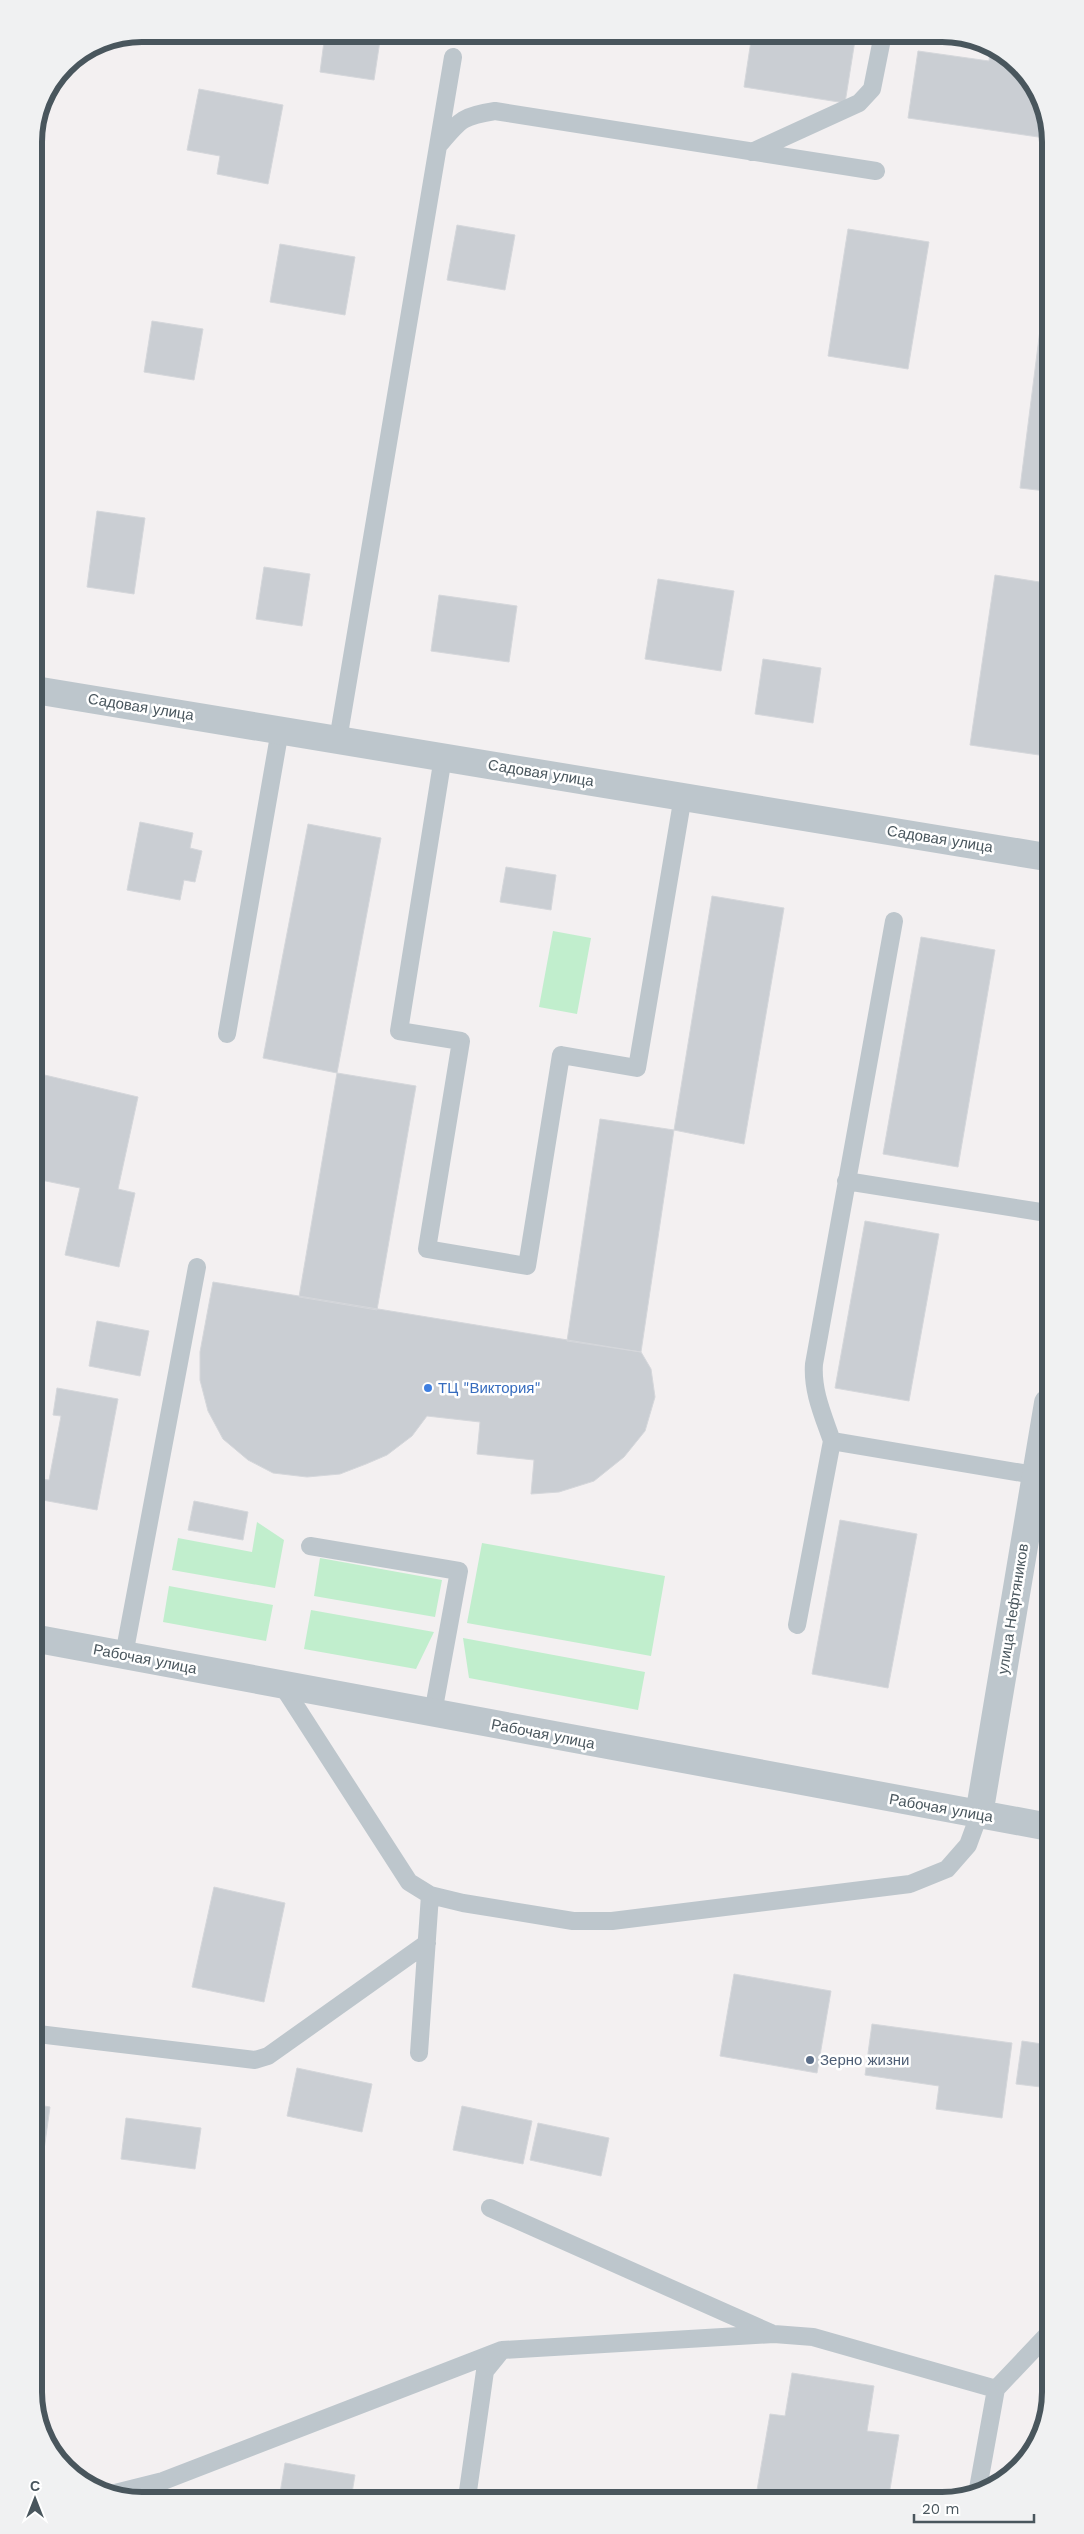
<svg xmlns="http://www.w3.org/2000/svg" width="1084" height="2534" viewBox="0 0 1084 2534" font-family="'Work Sans',sans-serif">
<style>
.green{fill:#c1eecd}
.building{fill:#caced3;stroke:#d5d7db}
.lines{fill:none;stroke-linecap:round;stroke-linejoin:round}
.lane{stroke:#bdc6cc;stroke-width:18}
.street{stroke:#bdc6cc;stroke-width:28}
.shop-dot{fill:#3f7fe0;stroke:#fff;stroke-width:2}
.service-dot{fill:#5c6f8a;stroke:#fff;stroke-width:2}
.labels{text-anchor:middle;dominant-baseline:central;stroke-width:5;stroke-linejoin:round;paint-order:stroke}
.street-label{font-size:15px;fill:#49565d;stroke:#fff}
.shop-label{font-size:15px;fill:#366cbe;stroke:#fff;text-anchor:start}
.service-label{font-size:15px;fill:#4e5e75;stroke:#fff;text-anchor:start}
.rim{fill:none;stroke:#49565d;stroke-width:6}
</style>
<rect width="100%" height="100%" fill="#f3f0f1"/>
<path class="green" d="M553,931L591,938L577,1014L539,1007Z
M257,1522L284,1540L275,1588L172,1570L178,1538L252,1552Z
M482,1543L665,1576L651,1656L467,1623Z
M320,1558L442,1580L435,1617L314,1596Z
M169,1586L273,1605L266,1641L163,1622Z
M311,1610L434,1632L416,1669L304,1649Z
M463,1638L645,1672L638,1710L469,1678Z"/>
<path class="building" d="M325,34H381L374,80L320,72Z
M752,34H856L845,103L744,87Z
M990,50L1008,56L1045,108V138L908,118L918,51L989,61Z
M199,89L283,105L268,184L217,174L220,156L187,150Z
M457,225L515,235L505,290L447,280Z
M848,229L929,242L908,369L828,356Z
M280,244L355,257L345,315L270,302Z
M1042,314H1045L1046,491L1020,488Z
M152,321L203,329L194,380L144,372Z
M97,511L145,518L134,594L87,587Z
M264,567L310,574L302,626L256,619Z
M995,575L1046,583V756L970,745Z
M658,579L734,591L721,671L645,659Z
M439,595L517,606L509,662L431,651Z
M763,659L821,668L813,723L755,714Z
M140,822L193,833L190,848L202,851L195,882L184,880L180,900L127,890Z
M308,824L381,838L337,1073L263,1058Z
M506,867L556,875L551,910L500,902Z
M712,896L784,908L744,1144L674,1130Z
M921,937L995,950L958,1167L883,1154Z
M36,1073L138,1097L118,1189L135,1193L119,1267L65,1255L80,1188L36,1179Z
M337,1073L416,1086L377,1310L299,1297Z
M600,1119L674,1130L641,1352L567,1341Z
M865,1221L939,1234L909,1401L835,1388Z
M213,1282L641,1352L651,1369L655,1397L645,1431L624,1457L594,1481L559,1492L531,1494L534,1460L477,1454L480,1422L427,1416L412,1436L387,1455L366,1464L340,1474L307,1477L273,1473L248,1460L223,1439L208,1411L200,1380V1352Z
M97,1321L149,1331L140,1376L89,1366Z
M57,1388L118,1399L97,1510L37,1499L39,1479L49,1480L61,1416L53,1415Z
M194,1501L248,1512L243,1540L188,1530Z
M840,1520L917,1534L888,1688L812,1674Z
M214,1887L285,1903L264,2002L192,1987Z
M734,1974L831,1991L817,2073L720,2056Z
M872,2024L1012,2043L1002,2118L936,2109L939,2086L865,2075Z
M1022,2041L1049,2045V2088L1016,2084Z
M297,2068L372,2084L362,2132L287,2116Z
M39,2105L50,2107L43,2157L39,2156Z
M462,2106L532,2121L523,2164L453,2150Z
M126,2118L201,2128L195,2169L121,2159Z
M538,2123L609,2138L601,2176L530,2160Z
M792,2373L874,2386L867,2431L899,2435L889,2495L756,2496L770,2414L785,2416Z
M285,2463L355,2475L351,2499H279Z"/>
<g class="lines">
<path class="lane" d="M439,145C460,120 462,116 495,111L876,171
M752,152L859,103L872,89L883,34
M338,740L453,57
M443,757L399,1031L461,1041L427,1249L527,1266L561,1055L637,1068L683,796
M227,1034L280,730
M846,1181L1047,1213
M832,1441C823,1415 812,1391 814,1364L894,921
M310,1546L459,1571L433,1713
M797,1625L832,1441L1046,1477
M124,1655L197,1267
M282,1685L409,1882L430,1895L463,1903L573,1921H612L910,1884L947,1869L968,1845L979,1815
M38,2034L255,2060L268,2056L427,1943
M419,2053L430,1895
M490,2208L771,2333
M115,2493L163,2481L502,2350
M977,2494L996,2389L1050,2332
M467,2498L485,2371L502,2350L774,2334L813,2337L996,2389"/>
<path class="street" d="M35,690L1046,857
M38,1639L1049,1827
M979,1815L1048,1403"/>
</g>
<circle class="shop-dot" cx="428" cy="1388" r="5"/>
<circle class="service-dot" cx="810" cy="2060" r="5"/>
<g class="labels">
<g class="street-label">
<text transform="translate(141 707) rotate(9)">Садовая улица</text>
<text transform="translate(541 773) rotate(9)">Садовая улица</text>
<text transform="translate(940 839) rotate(9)">Садовая улица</text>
<text transform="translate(1013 1609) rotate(-81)">улица Нефтяников</text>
<text transform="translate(145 1659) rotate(11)">Рабочая улица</text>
<text transform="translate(543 1734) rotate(11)">Рабочая улица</text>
<text transform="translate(941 1808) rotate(10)">Рабочая улица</text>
</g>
<g class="shop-label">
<text x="438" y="1388">ТЦ "Виктория"</text>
</g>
<g class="service-label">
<text x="820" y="2060">Зерно жизни</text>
</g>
</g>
<path d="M0 0H1084V2534H0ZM142 42H942A100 100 0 0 1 1042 142V2392A100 100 0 0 1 942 2492H142A100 100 0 0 1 42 2392V142A100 100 0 0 1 142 42Z" fill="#f0f1f2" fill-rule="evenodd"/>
<path class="rim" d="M142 42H942A100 100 0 0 1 1042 142V2392A100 100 0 0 1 942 2492H142A100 100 0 0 1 42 2392V142A100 100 0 0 1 142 42Z"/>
<g transform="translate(35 2499)" stroke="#ffffff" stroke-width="4" paint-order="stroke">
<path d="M0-4L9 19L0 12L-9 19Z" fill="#49565d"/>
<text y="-8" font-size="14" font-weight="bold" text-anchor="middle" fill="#49565d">С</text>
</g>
<path d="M914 2514v8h120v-8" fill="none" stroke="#49565d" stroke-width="2.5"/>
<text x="922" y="2514" font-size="15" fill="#49565d" stroke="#ffffff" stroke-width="4" paint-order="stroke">20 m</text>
</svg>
